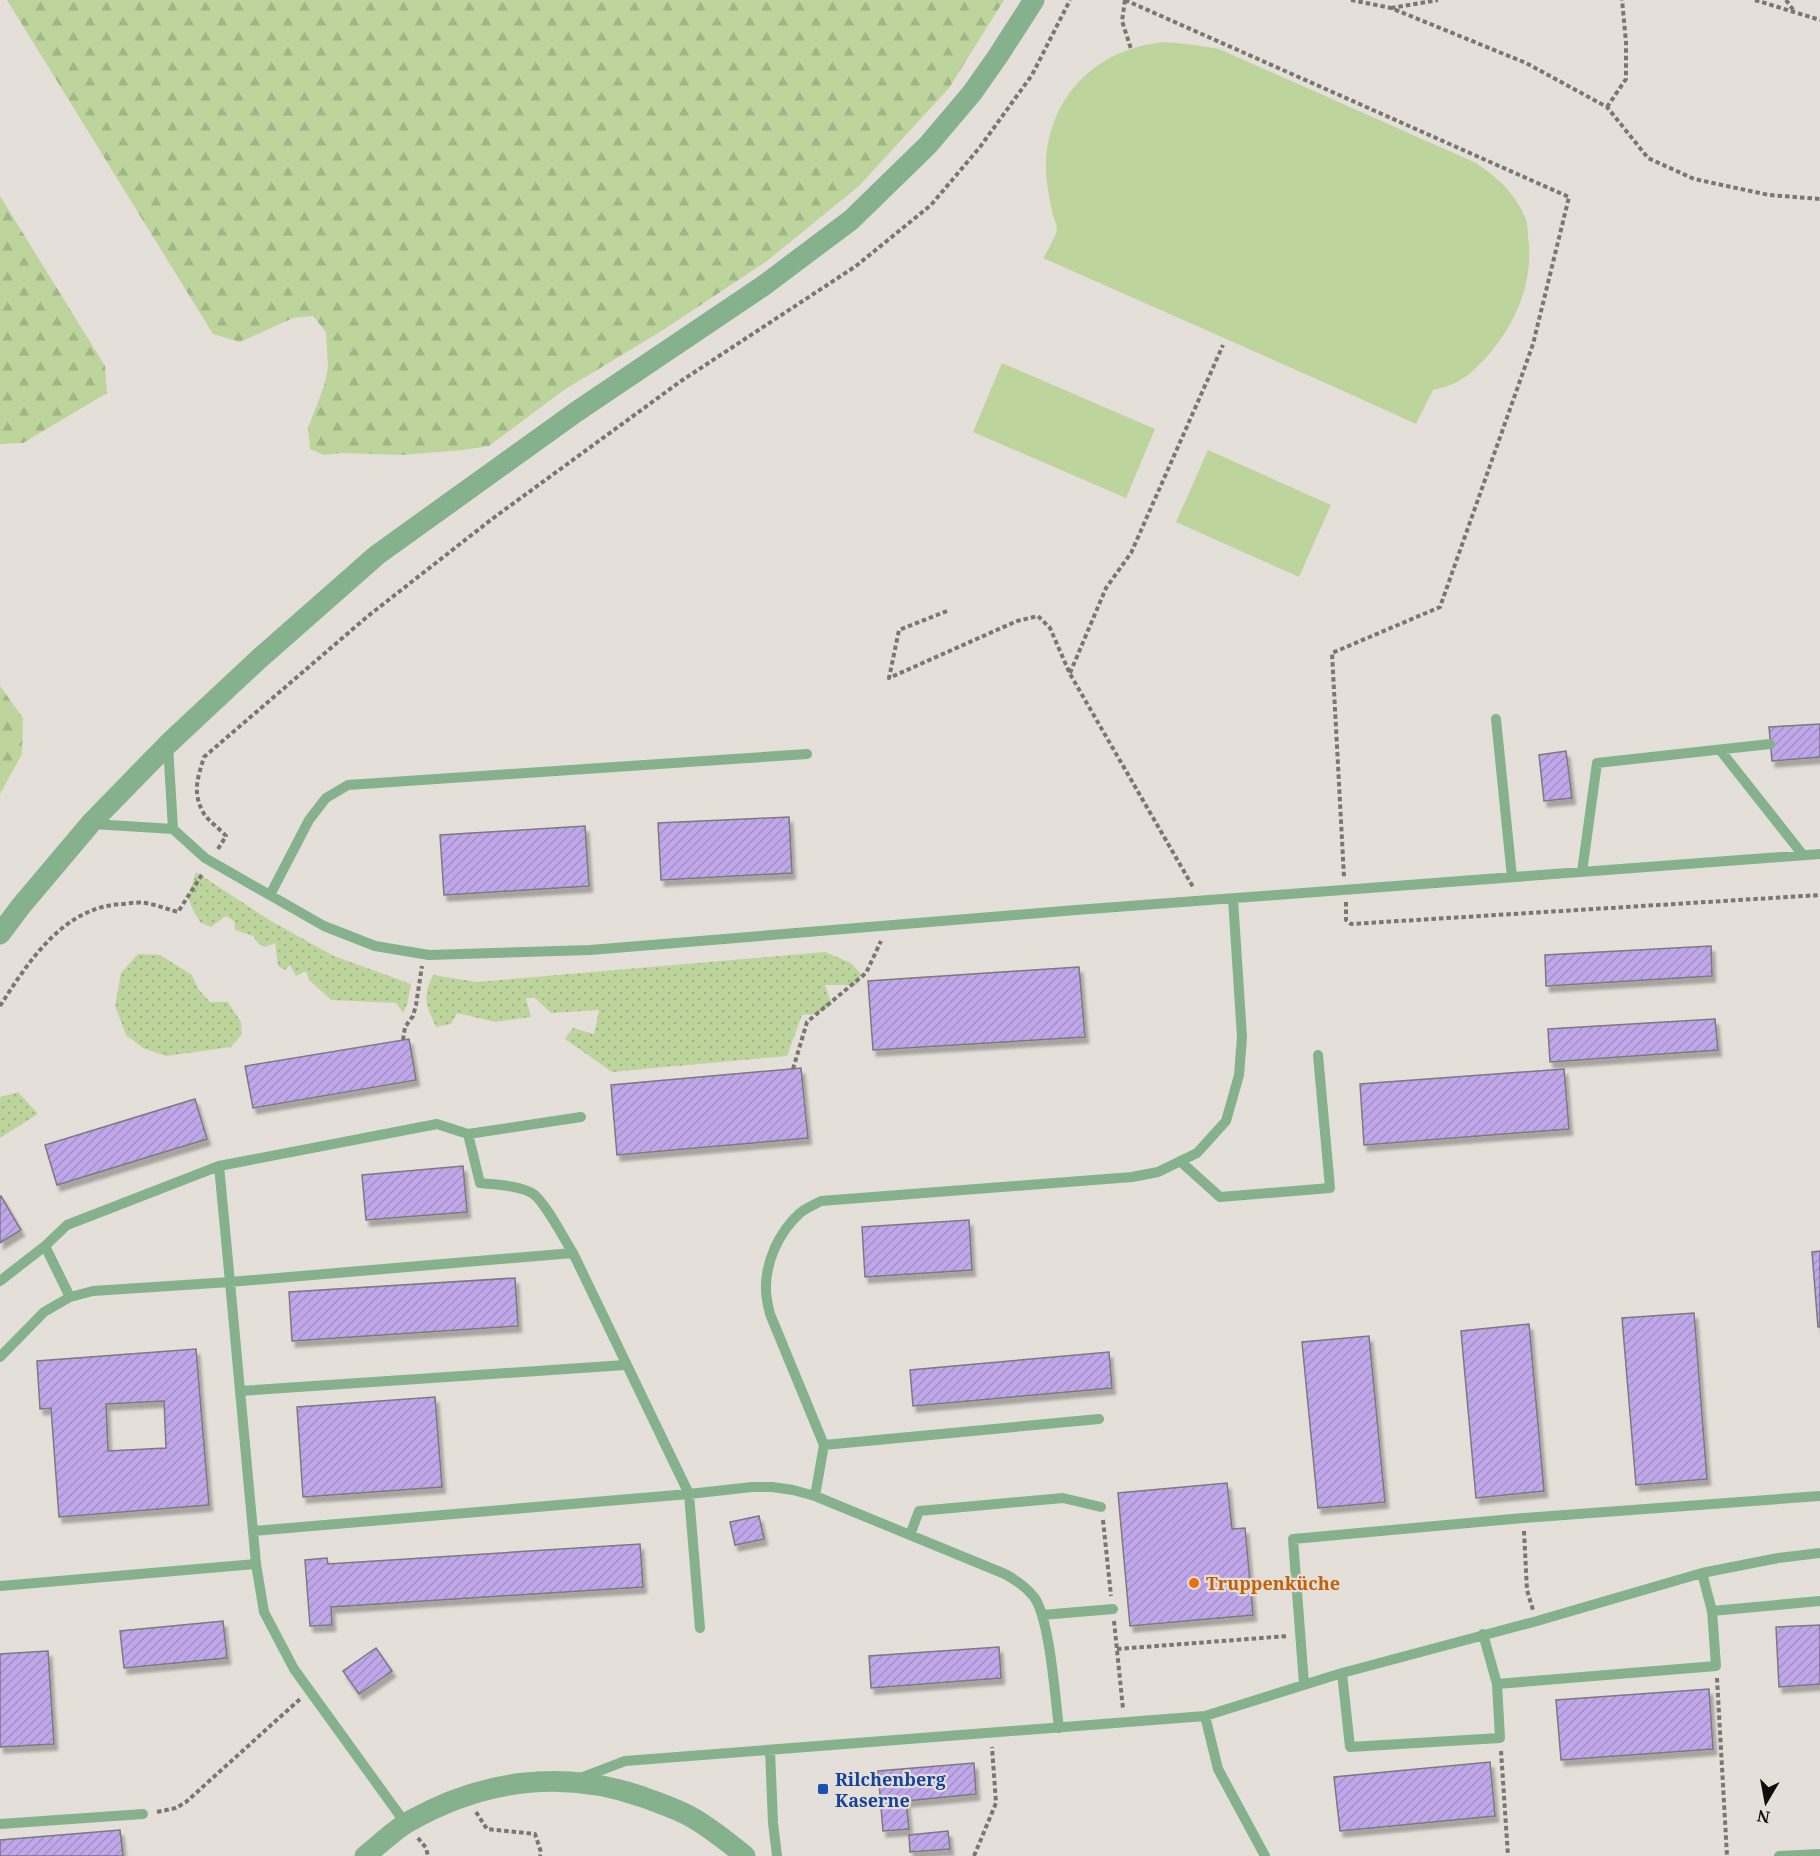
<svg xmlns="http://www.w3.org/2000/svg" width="1820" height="1856" viewBox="0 0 1820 1856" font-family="'Noto Serif',serif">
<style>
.grass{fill:url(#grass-dots)}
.forest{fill:url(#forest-firs)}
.green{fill:#bdd59d}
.building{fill:url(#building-hatch);stroke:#7b7980;stroke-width:1.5;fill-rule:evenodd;filter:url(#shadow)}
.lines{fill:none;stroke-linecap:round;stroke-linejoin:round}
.path{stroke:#7a7672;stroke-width:4;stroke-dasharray:4.5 3;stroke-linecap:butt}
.lane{stroke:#85b18d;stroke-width:10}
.street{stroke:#85b18d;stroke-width:21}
.food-dot{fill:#e8710a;stroke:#e5dfd9;stroke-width:2}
.transit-dot{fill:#1a4fb4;stroke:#e5dfd9;stroke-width:2}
.labels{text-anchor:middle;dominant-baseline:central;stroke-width:4.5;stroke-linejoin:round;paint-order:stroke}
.food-label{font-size:18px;font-weight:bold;fill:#c56008;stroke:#e5dfd9;text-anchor:start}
.transit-label{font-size:18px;font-weight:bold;fill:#164399;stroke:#e5dfd9;text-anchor:start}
</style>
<defs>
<pattern id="grass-dots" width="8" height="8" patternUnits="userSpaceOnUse" patternTransform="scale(1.5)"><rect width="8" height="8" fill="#bdd59d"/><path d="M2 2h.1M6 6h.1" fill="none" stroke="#a1b686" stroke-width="1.8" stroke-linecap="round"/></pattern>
<pattern id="forest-firs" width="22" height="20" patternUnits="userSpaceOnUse" patternTransform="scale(1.5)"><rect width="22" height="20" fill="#bdd59d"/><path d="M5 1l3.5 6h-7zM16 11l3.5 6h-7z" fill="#a1b686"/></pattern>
<pattern id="building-hatch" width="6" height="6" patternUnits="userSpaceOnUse" patternTransform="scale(1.5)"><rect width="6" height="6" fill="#c0a7ea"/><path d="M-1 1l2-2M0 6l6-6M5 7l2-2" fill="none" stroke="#a48fc7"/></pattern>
<filter id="shadow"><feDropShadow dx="3.5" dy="6" stdDeviation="1.5" flood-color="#0004"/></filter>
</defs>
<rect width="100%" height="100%" fill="#e5dfd9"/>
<path class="grass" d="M196,872L271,921L334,956L411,984L407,1005L403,1013L396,1003L331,1000L309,980L306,971L296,976L290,965L285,970L278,966L275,943L265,947L258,943L253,936L235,930L234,921L226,916L211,927L201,923L194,912L188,898Z
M825,952L851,963L861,974L857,985H825L832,1005L815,1014L802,1015L787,1056L612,1072L565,1039L573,1028L594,1034L599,1010L551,1013L535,998H526L531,1017L495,1022L457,1013L451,1024L436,1027C426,1005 422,998 433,975L477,982Z
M138,954L160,955L192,975L199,990L210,1002H228L241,1022L242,1034L231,1047L166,1056L143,1048L126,1035L115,1006L121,973Z
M18,1092L38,1114L0,1138V1097Z"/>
<path class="forest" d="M7,0H1004L949,88L859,186L767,261L663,330L564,390L489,446L463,450L402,455L342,453L324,455L310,449L308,428L324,386L328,367L326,332L313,316L293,318L240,342L213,334Z
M0,196L105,366L107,393L23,443L0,444Z
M0,686L23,718L22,754L0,794Z"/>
<path class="green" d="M1166,42L1195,45L1219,49L1476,163C1498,178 1514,192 1525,217C1527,222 1528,229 1528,235C1535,282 1515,326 1484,360C1476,368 1466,378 1455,383C1449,386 1441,388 1433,390L1416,424L1339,389L1043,258C1047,252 1056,236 1057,229C1057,224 1053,217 1052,211C1049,195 1045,177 1046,161C1050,93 1100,47 1166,42Z
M1002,363L1155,429L1126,498L973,432Z
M1208,450L1331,505L1299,577L1176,522Z"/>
<path class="building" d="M1820,724V757L1772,761L1769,727Z
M1566,751L1572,798L1544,801L1539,755Z
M789,817L792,873L661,880L658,823Z
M585,826L589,886L444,895L440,835Z
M1711,946L1712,976L1546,986L1545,955Z
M1079,967L1085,1037L873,1050L868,981Z
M1715,1019L1718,1050L1550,1062L1548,1029Z
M409,1039L416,1080L253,1108L245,1066Z
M801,1068L808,1138L617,1155L611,1085Z
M1564,1069L1569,1129L1364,1145L1360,1084Z
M195,1099L207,1139L57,1185L45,1145Z
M463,1166L467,1212L366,1220L362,1175Z
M1,1196L21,1230L0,1243V1197Z
M969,1220L972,1270L865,1277L862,1227Z
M1820,1251V1327H1818L1812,1252Z
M515,1278L518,1326L292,1341L289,1292Z
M1694,1313L1707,1479L1636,1485L1622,1318Z
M1529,1324L1544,1491L1476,1498L1461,1331Z
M1369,1336L1385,1502L1318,1508L1302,1342Z
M196,1349L209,1505L59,1517L51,1408L40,1409L37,1361ZM164,1401L166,1448L108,1451L106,1404Z
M1109,1352L1112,1388L913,1406L910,1370Z
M435,1397L442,1487L303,1497L297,1407Z
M1227,1483L1232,1529L1245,1528L1253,1615L1130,1626L1118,1493Z
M759,1516L764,1539L735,1545L730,1522Z
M640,1544L643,1587L331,1607L332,1625L310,1626L305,1560L327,1558L328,1564Z
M223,1621L227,1658L124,1668L120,1631Z
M1820,1625V1684L1779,1687L1776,1627Z
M999,1647L1001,1678L871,1688L869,1656Z
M376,1648L392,1671L359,1694L343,1671Z
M48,1651L54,1744L0,1747V1654Z
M1709,1689L1713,1749L1561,1760L1556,1700Z
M1490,1762L1495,1816L1340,1831L1334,1777Z
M974,1763L976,1794L906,1801L909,1829L883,1831L878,1771Z
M120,1830L123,1856H0V1840Z
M948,1831L950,1849L910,1852L909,1835Z"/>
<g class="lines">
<path class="path" d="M1125,0L1569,197L1533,344L1440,607L1332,653L1344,877
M1125,0L1122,21L1131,49
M1351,0L1391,8L1526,63L1607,107L1648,158L1694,179L1769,195L1820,199
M1755,0L1820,20
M1786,0L1794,11
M1391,8L1438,0
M1607,107L1626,79V42L1622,0
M947,611L899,630L889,678L1017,621L1038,616L1050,628L1070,674L1193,887
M1070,673L1106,588L1131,553L1223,345
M218,849L226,836C220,829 206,819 203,812C192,792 198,777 204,757L368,616L492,519L681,381L856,266L931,205L980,147L1032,75L1070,0
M1346,902V920L1351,924L1820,895
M0,1006C29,961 64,906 123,904C131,903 139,902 146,903C157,905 167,909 178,912L203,873
M403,1040L405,1027L413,1016L416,1005L422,966
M793,1069L807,1022L866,973L881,941
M1103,1520L1111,1596
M1524,1531L1527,1590L1533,1610
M1114,1621L1123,1709
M1117,1649L1288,1636
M1717,1678L1727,1856
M1501,1751L1508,1856
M157,1812L176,1808L186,1802L300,1699
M476,1812L487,1829L535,1834L541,1852L540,1856
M418,1838L426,1848L428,1856
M974,1856L996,1803L992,1747"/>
<path class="lane" d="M1496,719L1512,877
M1720,750L1803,855
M93,824L173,829L168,745
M173,829L205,858L324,926L375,946L429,955L590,950L1076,910L1820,854
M1582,872L1597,763L1770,744
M270,895L309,820L326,798L348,785L807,754
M1180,1161L1220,1197L1330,1188L1318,1055
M45,1246L70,1297
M573,1253C564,1239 544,1200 532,1193C516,1185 497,1185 480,1183L468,1134L581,1117
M0,1281L45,1246L67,1225L219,1166L437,1124L468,1134
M0,1357L44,1312L70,1297L93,1291L230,1282L219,1166
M240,1391L625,1365
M824,1445L1099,1419
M815,1496L824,1445L770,1314C768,1306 766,1298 766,1290C765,1262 779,1232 800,1213C806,1208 814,1205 821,1201L1132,1177L1158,1172L1197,1153L1226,1121L1239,1075L1242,1037L1233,899
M253,1531L689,1494L700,1628
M910,1535L919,1511L1063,1498L1101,1507
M1702,1573L1712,1611
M0,1586L256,1564
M1042,1615L1113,1609
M1483,1634L1497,1684
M1342,1673L1350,1747L1500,1738L1497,1684L1716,1666L1712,1611L1820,1601
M1304,1684L1293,1539L1523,1518L1820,1496
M1205,1716L1218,1769L1265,1856
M770,1750L773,1823L777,1856
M578,1779L625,1761L1205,1716L1342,1673L1537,1621L1702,1573L1778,1558L1820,1553
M0,1824L143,1814
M406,1824L294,1669L264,1612L256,1564L230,1282L573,1253L689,1494L752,1487H772L793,1490L815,1496L1005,1574C1016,1580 1026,1587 1034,1597C1050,1619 1055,1698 1059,1728
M1779,1856L1820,1854"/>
<path class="street" d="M0,934L21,906L91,823L168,744L260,658L377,555L576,412L763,286L851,220L928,145L972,93L998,56L1034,0
M365,1856C379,1845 393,1831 408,1822C482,1780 562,1769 643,1797C659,1803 678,1809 693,1818C712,1829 729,1843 745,1856"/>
</g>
<circle class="food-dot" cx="1194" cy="1583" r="6"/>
<rect class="transit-dot" x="817" y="1783" width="12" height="12" rx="3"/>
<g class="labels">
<g class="food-label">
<text x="1206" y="1583">Truppenküche</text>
</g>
<g class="transit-label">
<text x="835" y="1779">Rilchenberg<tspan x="835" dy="21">Kaserne</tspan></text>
</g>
</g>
<g transform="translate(1766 1802) rotate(190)" stroke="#e5dfd9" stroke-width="4.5" paint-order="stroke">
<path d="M0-4.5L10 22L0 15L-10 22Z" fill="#0f0d0b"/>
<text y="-9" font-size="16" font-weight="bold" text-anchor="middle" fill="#0f0d0b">N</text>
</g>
</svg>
